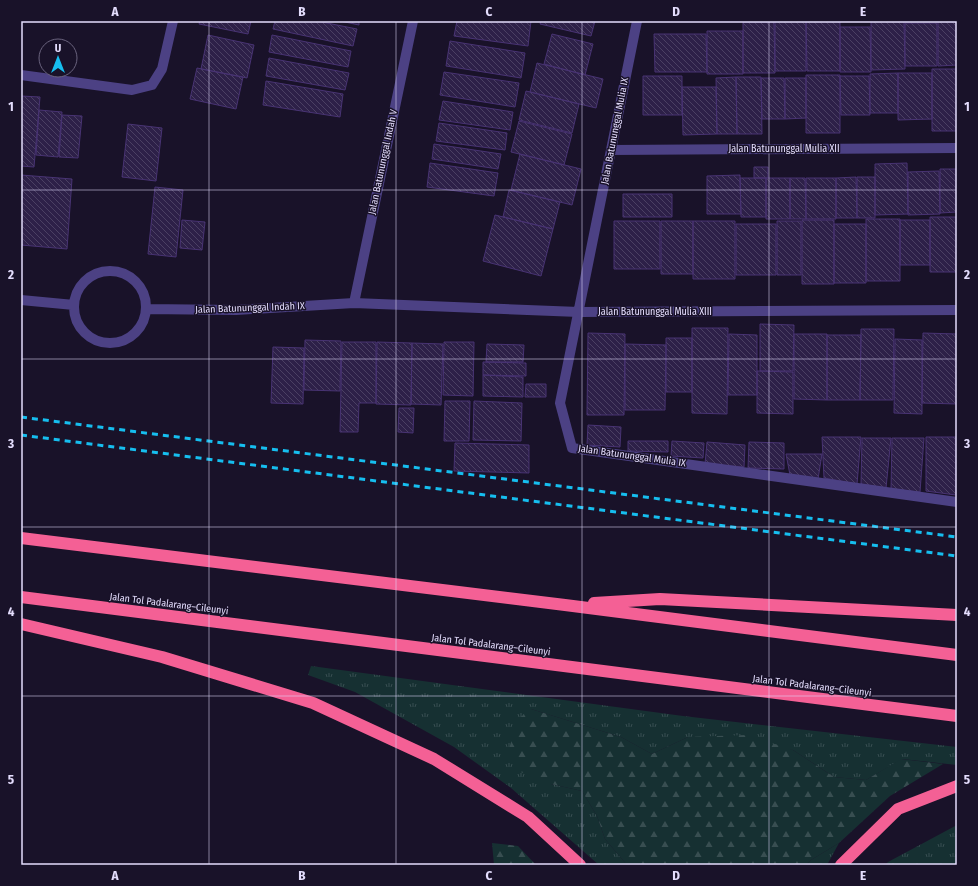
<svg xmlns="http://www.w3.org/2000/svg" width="978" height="886" viewBox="0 0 978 886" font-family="'Fira Sans Condensed',sans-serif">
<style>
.grass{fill:url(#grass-tufts)}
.forest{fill:url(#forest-firs)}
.building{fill:url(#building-back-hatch);stroke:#483373}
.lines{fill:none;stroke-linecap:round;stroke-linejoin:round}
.minor{stroke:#4c4184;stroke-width:10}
.highway{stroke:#f46095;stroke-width:12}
.rail{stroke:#16beef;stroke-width:3;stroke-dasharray:6 5;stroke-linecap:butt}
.grid{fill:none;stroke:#e4ddfd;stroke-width:1;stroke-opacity:0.55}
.labels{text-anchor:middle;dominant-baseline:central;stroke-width:3;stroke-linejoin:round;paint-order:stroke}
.street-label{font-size:10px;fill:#e4ddfd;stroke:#191229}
.neatline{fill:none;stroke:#e4ddfd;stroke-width:1.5}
.grid-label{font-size:13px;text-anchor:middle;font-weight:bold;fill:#e4ddfd}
</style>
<defs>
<pattern id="grass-tufts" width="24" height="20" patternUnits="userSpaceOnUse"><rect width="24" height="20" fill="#163032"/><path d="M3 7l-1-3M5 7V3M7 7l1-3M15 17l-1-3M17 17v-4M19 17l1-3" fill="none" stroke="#384e51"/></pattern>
<pattern id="forest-firs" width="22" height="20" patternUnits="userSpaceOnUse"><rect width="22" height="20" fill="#163032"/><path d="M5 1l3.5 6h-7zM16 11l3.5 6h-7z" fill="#384e51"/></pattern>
<pattern id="building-back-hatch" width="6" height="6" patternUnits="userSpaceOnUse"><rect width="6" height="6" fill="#2d2048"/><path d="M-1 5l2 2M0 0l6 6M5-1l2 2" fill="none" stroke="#4b4063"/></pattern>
</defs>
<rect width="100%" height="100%" fill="#191229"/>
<path class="grass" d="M311,666L683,716L957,747V765L902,759L866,780L834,777L793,750L688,737L652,754L621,737L531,709L551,784L582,791L597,816L605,839L627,865H599L511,788L454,747L355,692L308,675Z
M957,825V865H885L888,862Z
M839,843L827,865H806L811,860Z"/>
<path class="forest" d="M531,709L621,737L652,754L688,737L747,735L793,750L834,777L866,780L901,759L943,764L890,796L839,843L811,860L806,865H627L605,839L597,816L582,791L551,784L518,771L509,749L518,719Z
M492,843L518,846L536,865H494Z"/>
<path class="building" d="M200,21H251L248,34L199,24Z
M275,21H317L357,29L353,46L273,29Z
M340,21H359V25Z
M457,21H531L528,46L454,36Z
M541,21H595L591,36L540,24Z
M775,21H806V71H775Z
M806,21H840V71H807Z
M871,21H904L905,69L871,70Z
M938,21H957V65L938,66Z
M743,22H774L775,73H743Z
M905,23H937V66H905Z
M840,27H870L871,72H840Z
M707,31H743V74H707Z
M552,34L593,44L585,75L544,64Z
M654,34H706L707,72H655Z
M208,35L254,45L247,78L201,69Z
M272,35L351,51L348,67L269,52Z
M450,41L525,53L521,78L446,66Z
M269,58L349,73L345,90L266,76Z
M537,63L603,79L596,108L530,92Z
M197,68L243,77L236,109L190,99Z
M932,69H957V131H932Z
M444,72L519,83L515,107L440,95Z
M898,73V113H870V74Z
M898,73H932V119L898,120Z
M806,75H840V133H806Z
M643,76H682V115H643Z
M840,76H869L870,115H841Z
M736,77L737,134H717L716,78Z
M736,77H761L762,134H737Z
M761,78H784L785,119H762Z
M785,78H806V118L785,119Z
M266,81L343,94L340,117L263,105Z
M682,87H716L717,134L683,135Z
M526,91L579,104L572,133L519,120Z
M21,96L40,97L34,167L21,166Z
M443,101L513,112L510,130L439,120Z
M39,110L62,112L58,157L36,155Z
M62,115L82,116L78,158L59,157Z
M519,121L572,134L564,165L511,152Z
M439,123L507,133L505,150L436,141Z
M128,124L162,128L156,181L122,177Z
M434,144L501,154L498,169L432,159Z
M520,154L581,169L572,205L511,190Z
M430,163L498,173L494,196L427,187Z
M907,163L908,214L875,215V164Z
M754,167H768V178H754Z
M940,169H957V212L940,213Z
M939,171L940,214L908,215V172Z
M21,175L72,179L67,249L21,245Z
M740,175L741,214H707V176Z
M856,177L857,218H836V178Z
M857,177H875V218H857Z
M740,178H766V217H741Z
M766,178H790V219H766Z
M790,178H805L806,219H790Z
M806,178H836V219H806Z
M155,187L183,190L176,257L148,254Z
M509,190L560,202L553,229L503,217Z
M623,194H672V217H623Z
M495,215L553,229L541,276L483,261Z
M930,217H957V272H930Z
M866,219H900V281H866Z
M182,220L205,222L202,250L180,248Z
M802,220H834V284H802Z
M900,220H930V265H900Z
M614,221H660V269H614Z
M661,221H693V274H661Z
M693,221H735V279H693Z
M777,221H801V275H777Z
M736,224H776V275H736Z
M834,224H866V283H834Z
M760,324L794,325L793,371H760Z
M692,328H728L727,414L692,413Z
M861,329H894L893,400H860Z
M588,333L625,334L624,415H587Z
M923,333L957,334V404L922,403Z
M729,334L757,335V395H728Z
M794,334H827V400L794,399Z
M827,335H861L860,400H827Z
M666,338H692V392H666Z
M895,339L922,340V414L894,413Z
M305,340L341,341L340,391L304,390Z
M342,342H376V403H359L358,432H340Z
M377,342L412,343L411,405L376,404Z
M444,342H474L473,396L443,395Z
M412,343L443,344L441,405L411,404Z
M487,344L524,345L523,362H486Z
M625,344L666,345L665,410H625Z
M273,347L304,348L303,404L271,403Z
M483,362L526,363V376L483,375Z
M757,371L793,372V414L757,413Z
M483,375L523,377V397L483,396Z
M526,384H546V397H525Z
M445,401H470L469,441H444Z
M474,401L522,403L521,441L473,440Z
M399,408H414L413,433L398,432Z
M588,425L621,427L620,447L587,445Z
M822,437H861L857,484L824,478Z
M926,437H956V495L926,491Z
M862,438H891L886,488L861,484Z
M892,438H924L920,492L891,489Z
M628,441H668V452L628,451Z
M672,441L704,443L703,458L671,456Z
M707,442L745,445L744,467L705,464Z
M749,442L784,443V469L748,468Z
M455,443L529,445V473L454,471Z
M786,454H822L818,479L790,475Z"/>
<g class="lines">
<path class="minor" d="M637,21L560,403L572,448L957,502
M21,75L132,90L152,85L162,69L173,21
M611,150L957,148
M74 307a36 36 0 1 1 72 0a36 36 0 1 1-72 0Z
M21,300L74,305
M354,303L413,21
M146,309L236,310L354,303L579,312L957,310"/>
<path class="highway" d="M21,538L565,605L957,655
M21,597L957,716
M594,603L660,599L957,615
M21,624L162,657L313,703L434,759L528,817L580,865
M841,865L898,809L957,786"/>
<path class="rail" d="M21,417L957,537
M21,435L957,556"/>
</g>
<path class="grid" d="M209,21V865M396,21V865M582,21V865M769,21V865M21,190H957M21,359H957M21,527H957M21,696H957"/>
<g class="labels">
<g class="street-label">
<text transform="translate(615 131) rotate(-79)">Jalan Batununggal Mulia IX</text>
<text x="784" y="149">Jalan Batununggal Mulia XII</text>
<text transform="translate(383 162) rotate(-78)">Jalan Batununggal Indah V</text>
<text transform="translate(250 308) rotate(-2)">Jalan Batununggal Indah IX</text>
<text x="655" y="312">Jalan Batununggal Mulia XIII</text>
<text transform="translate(632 456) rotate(8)">Jalan Batununggal Mulia IX</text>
<text transform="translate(169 604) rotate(7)">Jalan Tol Padalarang–Cileunyi</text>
<text transform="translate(491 645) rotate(7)">Jalan Tol Padalarang–Cileunyi</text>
<text transform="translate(812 686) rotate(7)">Jalan Tol Padalarang–Cileunyi</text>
</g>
</g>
<rect width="978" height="886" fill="none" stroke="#191229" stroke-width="44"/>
<g transform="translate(58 58)"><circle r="19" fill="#191229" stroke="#6a637e"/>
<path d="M0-3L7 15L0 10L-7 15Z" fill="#16beef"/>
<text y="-6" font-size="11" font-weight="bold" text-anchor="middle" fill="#e4ddfd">U</text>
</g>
<rect x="22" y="22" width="934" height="842" class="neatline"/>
<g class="grid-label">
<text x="115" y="16">A</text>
<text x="302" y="16">B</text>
<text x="489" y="16">C</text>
<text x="676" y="16">D</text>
<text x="863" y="16">E</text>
<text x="11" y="111">1</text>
<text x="967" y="111">1</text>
<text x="11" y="279">2</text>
<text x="967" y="279">2</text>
<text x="11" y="448">3</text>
<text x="967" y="448">3</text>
<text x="11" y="616">4</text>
<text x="967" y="616">4</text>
<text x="11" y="784">5</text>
<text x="967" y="784">5</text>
<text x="115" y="880">A</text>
<text x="302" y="880">B</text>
<text x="489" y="880">C</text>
<text x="676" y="880">D</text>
<text x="863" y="880">E</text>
</g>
</svg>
